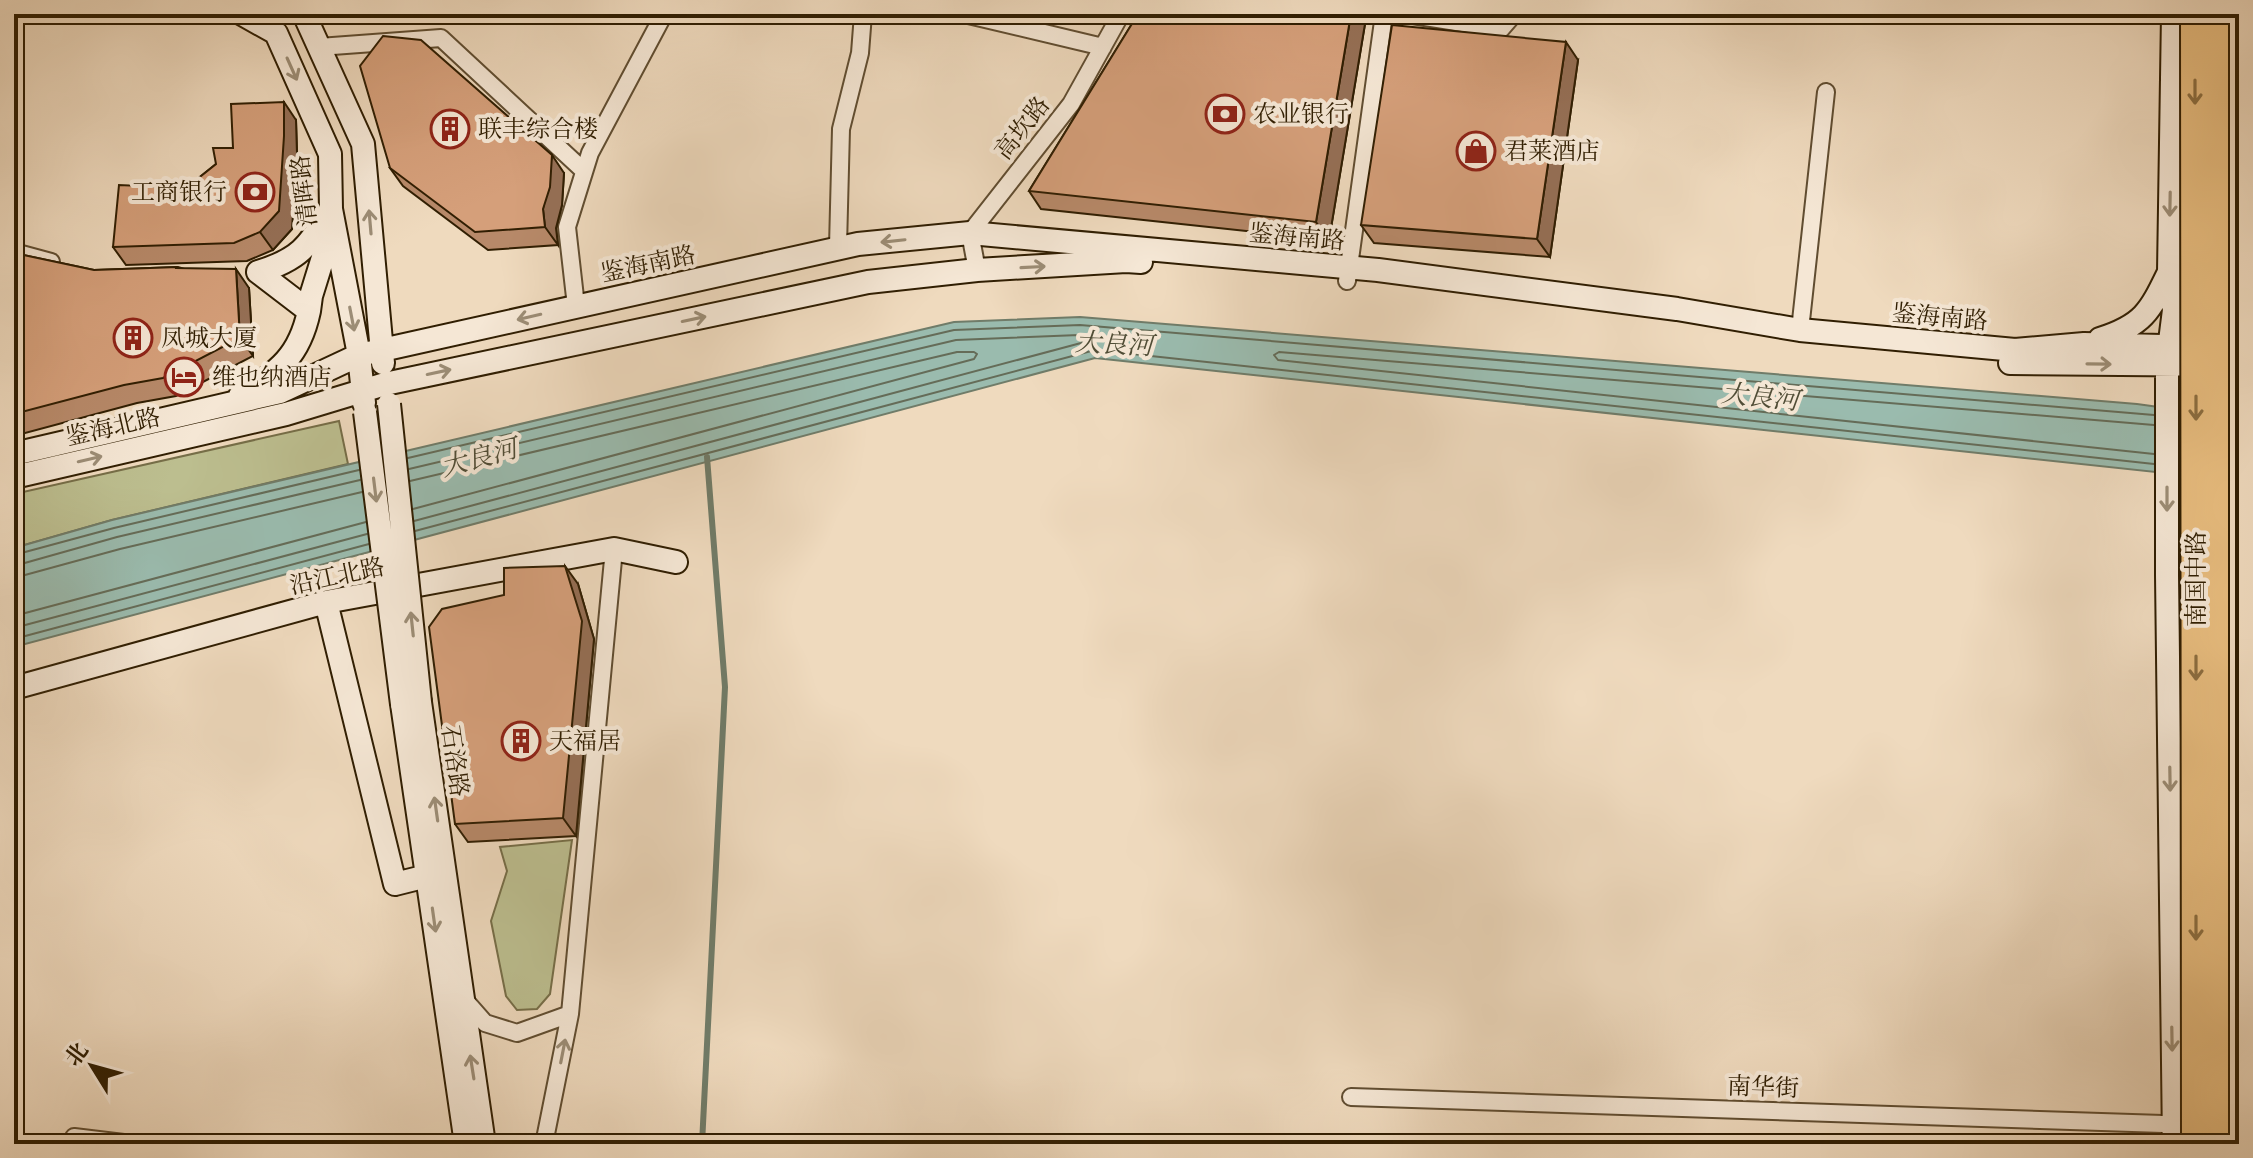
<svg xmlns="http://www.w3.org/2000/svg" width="2253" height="1158" viewBox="0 0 2253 1158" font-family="'IM FELL French Canon','Noto Serif SC',serif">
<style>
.green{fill:#bcbe8f;stroke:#766e48;stroke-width:2}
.water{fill:#9abbae;stroke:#707c69;stroke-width:2}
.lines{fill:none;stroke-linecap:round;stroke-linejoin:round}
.shore{stroke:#656c58;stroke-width:2}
.stream{stroke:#707c69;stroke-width:6}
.street-casing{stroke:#604d31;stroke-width:20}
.secondary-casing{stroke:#301e02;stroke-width:26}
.street{stroke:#f5e7d5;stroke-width:16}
.secondary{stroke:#f5e7d5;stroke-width:22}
.secondary-bridge-casing{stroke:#301e02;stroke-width:26;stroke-linecap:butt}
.highway-bridge-casing{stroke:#301e02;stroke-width:32;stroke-linecap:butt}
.secondary-bridge{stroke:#f5e7d5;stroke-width:22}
.highway-bridge{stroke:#e8bd7f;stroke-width:28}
.wall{fill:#b78969;stroke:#301e02;stroke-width:2}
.shaded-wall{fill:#956f55;stroke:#301e02;stroke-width:2}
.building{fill:#d59f7a;stroke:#301e02;stroke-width:2}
.oneway{stroke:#9c8d76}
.oneway2{stroke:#8c6e40}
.labels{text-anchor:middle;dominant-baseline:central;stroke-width:8;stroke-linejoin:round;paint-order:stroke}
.poi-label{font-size:24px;fill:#301e02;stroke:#f5e7d5;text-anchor:start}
.street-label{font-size:24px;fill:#301e02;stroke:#f5e7d5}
.water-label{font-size:26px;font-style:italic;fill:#504d36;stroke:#f5e7d5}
</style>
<rect width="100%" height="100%" fill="#efdabe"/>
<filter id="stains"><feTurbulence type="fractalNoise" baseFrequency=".0025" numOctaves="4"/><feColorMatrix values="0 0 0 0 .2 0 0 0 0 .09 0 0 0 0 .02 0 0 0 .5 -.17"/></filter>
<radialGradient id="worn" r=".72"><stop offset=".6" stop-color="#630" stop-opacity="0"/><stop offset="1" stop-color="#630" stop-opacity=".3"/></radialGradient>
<path class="green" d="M339,421L348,464L112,520L14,548V494Z
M572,840L550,994L537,1009L517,1010L506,996L491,921L507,871L500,847Z"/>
<path class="water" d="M1080,317L2137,404L2239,418V481L1095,358L14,647V548L112,520L954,322Z"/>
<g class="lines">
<path class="shore" d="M2154,425L1279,352L1274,355L1278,360L2154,454
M408,458L954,330L1080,325L2154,415
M409,469L956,340L1079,335L1084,339L1081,343L414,521
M410,481L957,352H974L977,354L974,359L413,509
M415,531L1095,350L2154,464
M14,555L114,528L359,470
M14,566L117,537L360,480
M14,578L120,549L362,492
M14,616L366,522
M14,628L367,534
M14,639L369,544"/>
<path class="stream" d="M702,1144L725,687L707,457"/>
<defs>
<path id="street" d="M964,14L1103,47
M1406,14L1501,29L1514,14
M319,47L441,38L584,171
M838,246L841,129L860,53L863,14
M14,252L51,262
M977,270L970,233L1071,104L1121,14
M1347,281L1384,14
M576,306L567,227L590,153L664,14
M1800,330L1826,92
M463,998L485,1023L517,1033L570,1014L614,549
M1351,1097L2163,1124L2173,1127
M74,1137L132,1144
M544,1144L570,1014"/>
<path id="secondary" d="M242,14L276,33L330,154L331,209L359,355L364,403
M304,14L363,144L383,363
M2238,14L2239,70
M258,272C301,259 308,246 331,209
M2169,272L2174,310L2167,365V575L2174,1144
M309,311L311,296L333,225
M2100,339C2144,325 2150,311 2169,272L2173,14
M2010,363L2239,365
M240,396C278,371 299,358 309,311L258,272
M14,454L280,392L359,355L382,350L858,244L970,233L1378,270L1677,309L1800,330L2015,350L2084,344L2239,348
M14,477L286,414L385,384L868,282L977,270L1126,261L1141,262
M2211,530L2230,538L2239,554
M326,602L395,884L427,876
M14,688L326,602L614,549L676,562
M420,702L484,1144
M402,704L466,1144"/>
</defs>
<use href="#street" class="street-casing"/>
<use href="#secondary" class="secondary-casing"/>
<use href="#street" class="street"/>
<use href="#secondary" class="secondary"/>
<defs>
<path id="secondary-bridge" d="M389,404L420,702
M365,412L402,704"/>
<path id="highway-bridge" d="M2195,14L2196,1144
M2218,14L2221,1144"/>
</defs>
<use href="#secondary-bridge" class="secondary-bridge-casing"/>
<use href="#highway-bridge" class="highway-bridge-casing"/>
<use href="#secondary-bridge" class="secondary-bridge"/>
<use href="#highway-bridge" class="highway-bridge"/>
</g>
<path class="wall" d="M1138,14H1363L1366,18L1329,240L1041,209L1029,191Z
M1578,60L1550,257L1374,243L1361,225Z
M296,120L297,154L292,229L273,250L247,261L126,265L113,247L216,164L233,148Z
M390,168L564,173L562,205L556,228L558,245L488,250L403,186Z
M14,253L94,270L178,267L249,288L253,356L176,396L137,403L14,436Z
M578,584L594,639L576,836L468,842L455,824Z"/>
<path class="shaded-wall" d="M1351,14H1363L1366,18L1329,240L1316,222Z
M1566,42L1578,60L1550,257L1537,239Z
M284,102L296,120L297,154L292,229L273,250L260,232Z
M552,155L564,173L562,205L556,228L558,245L545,227L543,209Z
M236,269L249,288L253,356L240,338Z
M565,566L578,584L594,639L576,836L563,818Z"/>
<path class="building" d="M1138,14H1351L1316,222L1029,191Z
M1392,25L1566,42L1537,239L1361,225Z
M383,36L421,40L552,155L550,187L543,209L545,227L475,232L390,168L360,66Z
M284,102V136L279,211L260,232L234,243L113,247L119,185L186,188L216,164L213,148H233L231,104Z
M14,253L94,270L178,267L175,268L236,269L240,338L163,378L124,385L14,414Z
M565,566L582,621L563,818L455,824L429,627L442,609L504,595V568Z"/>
<defs><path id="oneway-shaft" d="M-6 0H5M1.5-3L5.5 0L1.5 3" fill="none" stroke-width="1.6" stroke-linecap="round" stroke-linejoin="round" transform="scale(2)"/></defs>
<g class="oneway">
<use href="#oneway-shaft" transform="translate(292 69) rotate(66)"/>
<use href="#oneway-shaft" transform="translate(2170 204) rotate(91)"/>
<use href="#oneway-shaft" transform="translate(370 222) rotate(-95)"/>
<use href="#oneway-shaft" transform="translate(893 241) rotate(174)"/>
<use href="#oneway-shaft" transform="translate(1033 267) rotate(-3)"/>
<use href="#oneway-shaft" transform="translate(529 317) rotate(167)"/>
<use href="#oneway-shaft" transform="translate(352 319) rotate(79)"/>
<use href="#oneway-shaft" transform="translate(694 319) rotate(-12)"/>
<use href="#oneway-shaft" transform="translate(2099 364) rotate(1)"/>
<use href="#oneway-shaft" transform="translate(439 372) rotate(-12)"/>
<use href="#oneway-shaft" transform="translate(90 459) rotate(-13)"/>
<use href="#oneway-shaft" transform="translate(375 490) rotate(83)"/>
<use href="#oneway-shaft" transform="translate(2167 499) rotate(90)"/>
<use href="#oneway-shaft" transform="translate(412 624) rotate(-96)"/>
<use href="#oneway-shaft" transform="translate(2170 779) rotate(89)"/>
<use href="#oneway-shaft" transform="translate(436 809) rotate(-98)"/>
<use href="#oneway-shaft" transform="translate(434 920) rotate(82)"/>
<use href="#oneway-shaft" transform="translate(2172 1039) rotate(89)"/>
<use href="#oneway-shaft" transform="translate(563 1051) rotate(-79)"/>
<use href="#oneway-shaft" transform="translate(472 1067) rotate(-99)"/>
</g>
<g class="oneway2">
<use href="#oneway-shaft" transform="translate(2195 92) rotate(90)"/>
<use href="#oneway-shaft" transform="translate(2196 408) rotate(90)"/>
<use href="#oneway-shaft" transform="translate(2196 668) rotate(90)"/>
<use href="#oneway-shaft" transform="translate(2196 928) rotate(90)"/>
</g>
<defs>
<symbol id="bank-ring" viewBox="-11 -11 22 22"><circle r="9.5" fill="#f5e7d5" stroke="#8f2418" stroke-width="1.5"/><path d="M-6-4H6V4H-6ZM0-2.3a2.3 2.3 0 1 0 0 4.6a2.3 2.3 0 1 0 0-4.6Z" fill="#8f2418"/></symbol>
<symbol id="building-ring" viewBox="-11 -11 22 22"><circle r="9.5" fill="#f5e7d5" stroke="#8f2418" stroke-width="1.5"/><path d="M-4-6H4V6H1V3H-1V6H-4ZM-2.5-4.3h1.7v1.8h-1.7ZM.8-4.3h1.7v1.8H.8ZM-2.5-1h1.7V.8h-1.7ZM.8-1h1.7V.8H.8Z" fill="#8f2418"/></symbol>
<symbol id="shop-ring" viewBox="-11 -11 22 22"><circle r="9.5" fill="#f5e7d5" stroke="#8f2418" stroke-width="1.5"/><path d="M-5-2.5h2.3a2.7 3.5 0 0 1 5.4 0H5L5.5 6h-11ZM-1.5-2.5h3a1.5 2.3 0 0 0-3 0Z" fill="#8f2418"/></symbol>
<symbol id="hotel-ring" viewBox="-11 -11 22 22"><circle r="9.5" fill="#f5e7d5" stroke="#8f2418" stroke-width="1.5"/><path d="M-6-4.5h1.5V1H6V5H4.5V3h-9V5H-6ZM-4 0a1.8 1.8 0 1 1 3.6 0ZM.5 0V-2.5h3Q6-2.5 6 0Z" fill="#8f2418"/></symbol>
</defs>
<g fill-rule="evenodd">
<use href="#bank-ring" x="1203" y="92" width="44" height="44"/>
<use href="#building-ring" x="428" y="107" width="44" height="44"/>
<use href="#shop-ring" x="1454" y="129" width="44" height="44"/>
<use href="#bank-ring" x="233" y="170" width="44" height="44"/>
<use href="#building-ring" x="111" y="316" width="44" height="44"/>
<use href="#hotel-ring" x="162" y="355" width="44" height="44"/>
<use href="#building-ring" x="499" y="719" width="44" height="44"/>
</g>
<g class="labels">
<g class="poi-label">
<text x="1253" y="114">农业银行</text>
<text x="478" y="129">联丰综合楼</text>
<text x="1504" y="151">君莱酒店</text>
<text x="227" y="192" text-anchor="end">工商银行</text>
<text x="161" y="338">凤城大厦</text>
<text x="212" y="377">维也纳酒店</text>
<text x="549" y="741">天福居</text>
</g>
<g class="street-label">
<text transform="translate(1022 128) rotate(-52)">高坎路</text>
<text transform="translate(304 191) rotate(-97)">清晖路</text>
<text transform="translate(1297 237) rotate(5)">鉴海南路</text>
<text transform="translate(648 264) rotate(-12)">鉴海南路</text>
<text transform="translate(1940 317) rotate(5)">鉴海南路</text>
<text transform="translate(113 427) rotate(-13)">鉴海北路</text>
<text transform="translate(337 576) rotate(-12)">沿江北路</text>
<text transform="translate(2196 579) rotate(-90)">南国中路</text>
<text transform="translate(455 761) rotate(82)">石洛路</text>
<text transform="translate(1763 1087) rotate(2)">南华街</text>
</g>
<g class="water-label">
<text transform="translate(1114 344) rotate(3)">大良河</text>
<text transform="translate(1760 397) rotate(6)">大良河</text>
<text transform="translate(479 458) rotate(-15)">大良河</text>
</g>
</g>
<rect width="2253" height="1158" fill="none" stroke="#efdabe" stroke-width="48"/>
<rect x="16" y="16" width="2221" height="1126" fill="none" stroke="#301e02" stroke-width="4"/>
<rect x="24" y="24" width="2205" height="1110" fill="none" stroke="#301e02" stroke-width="2"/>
<g transform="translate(92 1066) rotate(307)" stroke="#f5e7d5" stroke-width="6" paint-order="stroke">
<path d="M0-6L14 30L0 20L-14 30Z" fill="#301e02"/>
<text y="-12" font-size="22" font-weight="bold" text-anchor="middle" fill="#301e02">北</text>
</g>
<rect width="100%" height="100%" filter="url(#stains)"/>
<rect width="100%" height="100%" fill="url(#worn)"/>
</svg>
